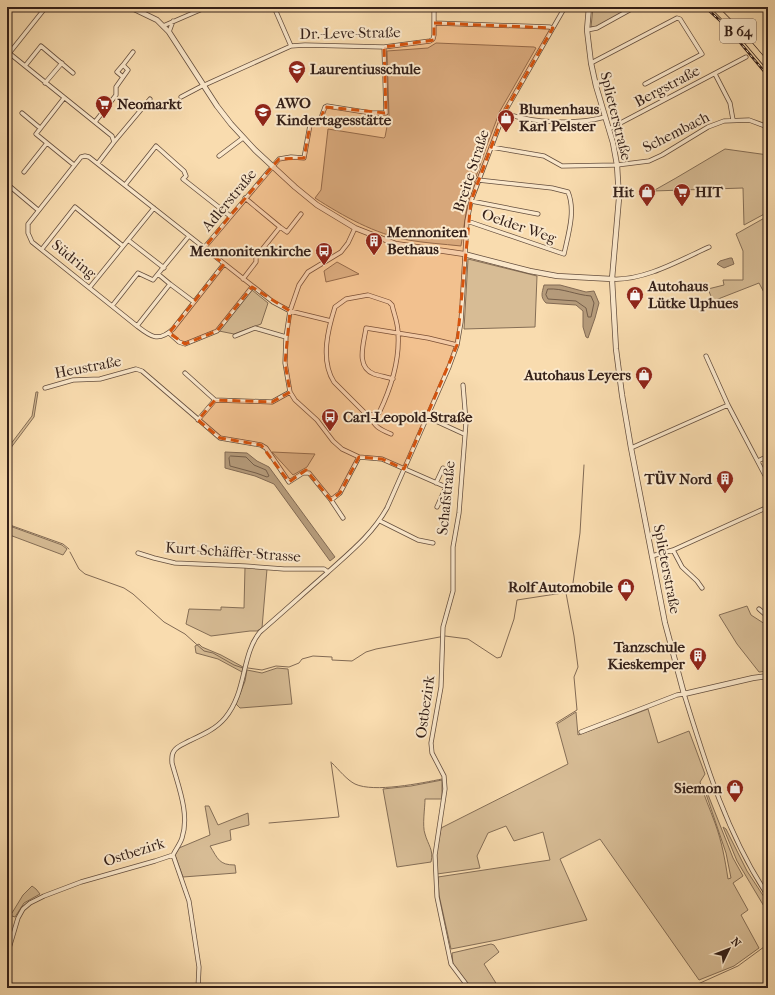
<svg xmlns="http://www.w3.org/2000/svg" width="775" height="995" viewBox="0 0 775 995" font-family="'IM FELL French Canon',serif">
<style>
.green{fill:#d7bc95;stroke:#856e56}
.water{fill:#b69c7c;stroke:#826a54}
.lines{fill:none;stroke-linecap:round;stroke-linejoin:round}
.shore{stroke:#745e4a;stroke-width:1}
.stream{stroke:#826a54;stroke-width:1}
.minor-casing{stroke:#644e3e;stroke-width:5}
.tertiary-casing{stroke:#644e3e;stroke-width:6}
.primary-casing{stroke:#331f18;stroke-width:7}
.minor{stroke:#fbe8cb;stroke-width:3.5}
.tertiary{stroke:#fbe8cb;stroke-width:4.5}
.primary{stroke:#f9dcaf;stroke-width:5.5}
.rail-casing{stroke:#331f18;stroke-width:2.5}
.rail{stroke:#fbe8cb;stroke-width:1;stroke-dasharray:3;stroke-linecap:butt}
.marked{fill:#d6530d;fill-opacity:0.2;stroke:#d6530d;stroke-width:3;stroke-dasharray:8 5;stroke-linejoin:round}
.labels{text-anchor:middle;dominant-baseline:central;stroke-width:4;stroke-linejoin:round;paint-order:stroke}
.shield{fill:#fbe8cb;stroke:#6f5b4e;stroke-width:1}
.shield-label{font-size:14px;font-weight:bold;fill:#331f18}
.street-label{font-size:15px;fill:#331f18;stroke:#fbe8cb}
.poi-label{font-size:15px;font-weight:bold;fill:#331f18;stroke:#fbe8cb;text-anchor:start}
</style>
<rect width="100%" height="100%" fill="#f9dcaf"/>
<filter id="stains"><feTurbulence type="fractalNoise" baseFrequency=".005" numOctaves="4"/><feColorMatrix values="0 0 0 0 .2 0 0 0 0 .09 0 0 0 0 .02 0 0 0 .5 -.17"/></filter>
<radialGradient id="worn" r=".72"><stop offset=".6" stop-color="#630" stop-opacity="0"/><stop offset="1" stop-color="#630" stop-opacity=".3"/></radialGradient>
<path class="green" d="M593,7H632L596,27H591Z
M436,43L534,47L536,48L500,111L487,145L468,200L461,246C443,244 425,243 408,240C375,234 343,216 315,198L321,190L328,129L384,138L385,137L389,116L387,51L428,48Z
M725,149L768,155V212L744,225L743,188L653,191L676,178Z
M768,216V300L759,283L713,301L708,289L724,285L723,280H743V251L736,234Z
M468,259L537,276L535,327L464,329Z
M337,262L359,274L326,282L324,271Z
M252,290L268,303L261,324L234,334L219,331Z
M36,392H38L34,417L7,453V449L32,416Z
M272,452L315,454L307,467L293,475Z
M7,525L62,545L67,549L63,555L7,534Z
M245,567L267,569L262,628L257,631H250L211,636L186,624L189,609L221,610V607L244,608Z
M747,606L751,615L768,626V671L759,672L737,644L719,615Z
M199,644L202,647L221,655L243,667L242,672L218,659L196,653L195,646Z
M277,668L288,669L292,704L240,708L236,704L245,681L247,670L262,673Z
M648,709L658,743L689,731L705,774L700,782C704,796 710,809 715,823C722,842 725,860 728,879L731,878L726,853L705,791V787L733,858L743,876L733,883L748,910L741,915L759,948L734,966L699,980L600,839L560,859L587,920L497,940L451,949L439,895L438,877L550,860L543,832L514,841L506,826L488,833L477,856L480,868L437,874L436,855L441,828L568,764L557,724L576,712L578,735Z
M442,780V799H425C425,808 422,826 425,834C428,845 434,850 431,862L397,867L383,789L411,786Z
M205,806H209L218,825L248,813L249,825L230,830L231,840L210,846C218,859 219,865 235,865L236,873L183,877L175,855L179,848L210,835Z
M723,827L726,829L747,871L768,903V913L737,861Z
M32,886L36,889L40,894L24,903L15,917L9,915L7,912L12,913L23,895Z
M491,944L494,945L499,952L484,964L499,988H471L453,964L452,953Z"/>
<path class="water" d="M730,258H732L734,264L724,268L717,264L720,261Z
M544,285H560L586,292L594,291L599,303L595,318L588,338L586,337L583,327V311L576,305L546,303C540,297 542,293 544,285Z
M225,452L247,453L257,461L269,467L335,557L330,561L274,484L255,476L225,468Z"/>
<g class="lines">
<path class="shore" d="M548,289C563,288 576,295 591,296L594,303L591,317H588L586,308L576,301L548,299L546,295Z
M231,456L246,457L254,465L266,470L269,476L267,477L256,473L230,466L229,458Z"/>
<path class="stream" d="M768,88L766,94L768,101
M7,524L63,544L69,549
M70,552L79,569L85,574L124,588L133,594L164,622L185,634L204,651L213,653L234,665L243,668
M248,668L262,670L276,666L289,667L299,663L302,659L313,656L332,657V660L352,661L366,652L376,649L445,636L468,639L497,658L501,657L514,619L517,600L569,592L572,590L580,533L584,465
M556,723L577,710L574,677L578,667L574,636L566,593
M332,763C339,770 347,780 355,784C374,793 422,783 442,779
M269,823L339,817L331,762
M689,988L738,966L768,944"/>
<defs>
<path id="minor" d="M274,7L291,46
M434,23L549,27L553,28
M163,26L207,7
M587,30L597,28L635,7
M169,32L173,21
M9,53L112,136L114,142L98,163
M7,56L46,7
M591,63L677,18L680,19L702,54L645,84
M123,65L117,72L123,77
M25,66L41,46L73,73
M715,74L730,103L733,120
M45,83L62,63
M181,97L200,87L291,46L305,45L384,47L430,41L433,39L434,35V7
M64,98L36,134L74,165
M22,113L40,128
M504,113C533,123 576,125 605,117
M95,122L116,95V87L128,70L123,65L133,52
M609,129L746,57
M114,142L150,99
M491,147L544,156L562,166L617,165L649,161L662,155L708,127L724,121L749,120L768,127
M219,156L243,138
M24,172L47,143
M7,184L38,210
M125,185L156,146L184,171L186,176L183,179L230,216
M471,201L538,214
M467,221L564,254C568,235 576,211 568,192L552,188L478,180
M280,227L287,232L301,214
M355,228L348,243L341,252L308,272L299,285L290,311L286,337L285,363L290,392L295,400L317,420L333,441L342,449L359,457L382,459L446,487L437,507
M128,240L164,268
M204,248L279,159L291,157L304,158L310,125L321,118L325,107L327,106L371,113H386L384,47
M42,249L75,207L123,246
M224,264L173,329C158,343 150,336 137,326L32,242L28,233V224L81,157L85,156L89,157L273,302L290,311L331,321
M243,279L256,262V257L280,227L245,198
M612,279C644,281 680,260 709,247
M170,284L194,302
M90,287L154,208
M368,295L389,302L392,305C394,314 398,323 398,333C400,361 391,388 379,413L375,415L366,414L334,382C320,360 328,329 335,307L346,299Z
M112,306L138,273L153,280L189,236
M137,326L170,284L158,274
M169,333L179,342L185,344L217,331L252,287
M235,336L255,328L286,337
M706,356L728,405L768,481
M185,373L215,400L272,402L290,392
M393,379C387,377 380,376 374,374C355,367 364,343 366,328L428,338L457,345
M463,385L466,422L459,513L453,547V591L443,627L441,687L431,743L432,753L444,776L445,789L435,855L437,897L451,964L469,988
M45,388L73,380L100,379L136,369L142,371L220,438L261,445L266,448L289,482L303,473H309L331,500L340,493L359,457
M369,415C375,427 379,429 391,434
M427,417L464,434
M198,420L215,400
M631,448L728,405
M758,461L768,456
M436,483L443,468
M331,500L343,518
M380,521L418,540L433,543
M673,550L682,567L697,581L702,588
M138,553L154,558L175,563L245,566L284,569H324L328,572
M652,556L673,550L768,507
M759,609L767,616L768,620
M581,732L677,695L684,694C706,765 727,834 768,896
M173,855L189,901L199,967L198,988
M7,955L18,918L23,909L30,903L44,896L81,882L155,861L173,855C176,849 180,844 182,838C190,814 178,786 172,763C172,759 171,755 174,751C177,746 184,744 189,741C202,735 216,729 225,718C247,692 241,655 260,632C282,613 304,593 327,573C349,553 372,535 387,508L449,367L457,345L461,322L467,221L471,201L504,113L565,7"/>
<path id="tertiary" d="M130,7L157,20L169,32L217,106L231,124L255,150L295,187L317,205L355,228L396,244L464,254L530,271L557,276L612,279
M589,7L587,30L591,63L596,86L613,143L617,165L619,198L612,279L616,349L622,395L631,448L665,623L684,694L753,678L768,676"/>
<path id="primary" d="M714,7L740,33L768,66"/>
</defs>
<use href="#minor" class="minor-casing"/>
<use href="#tertiary" class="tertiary-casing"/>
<use href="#primary" class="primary-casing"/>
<use href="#minor" class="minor"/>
<use href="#tertiary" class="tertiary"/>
<use href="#primary" class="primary"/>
<defs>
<path id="rail" d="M705,7L727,27L768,76"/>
</defs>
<use href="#rail" class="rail-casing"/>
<use href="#rail" class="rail"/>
</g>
<path class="marked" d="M434,23L553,28L504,113L471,201L457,345L404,469L382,459L359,457L340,493L331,500L306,470L289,482L261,445L220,438L198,420L215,400L272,402L290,392L285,363L290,311L252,287L217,331L185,344L169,333L224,264L204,248L230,216L279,159L304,158L310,125L321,118L325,107L386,113L384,47L434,40Z"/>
<defs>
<symbol id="school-pin" viewBox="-11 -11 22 30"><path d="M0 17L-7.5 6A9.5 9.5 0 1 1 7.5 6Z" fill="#8f2418" stroke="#fbe8cb"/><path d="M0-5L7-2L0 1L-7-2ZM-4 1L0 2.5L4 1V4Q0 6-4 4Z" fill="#fff"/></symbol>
<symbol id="supermarket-pin" viewBox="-11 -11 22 30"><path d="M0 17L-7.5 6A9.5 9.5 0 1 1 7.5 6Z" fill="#8f2418" stroke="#fbe8cb"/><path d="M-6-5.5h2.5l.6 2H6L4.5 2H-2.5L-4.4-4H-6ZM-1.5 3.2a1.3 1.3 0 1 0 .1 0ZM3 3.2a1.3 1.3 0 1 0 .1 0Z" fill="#fff"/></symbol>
<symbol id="shop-pin" viewBox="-11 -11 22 30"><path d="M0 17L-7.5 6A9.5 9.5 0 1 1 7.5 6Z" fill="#8f2418" stroke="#fbe8cb"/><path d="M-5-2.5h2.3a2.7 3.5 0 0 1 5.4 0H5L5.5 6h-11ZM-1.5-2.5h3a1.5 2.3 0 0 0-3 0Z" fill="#fff"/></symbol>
<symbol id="building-pin" viewBox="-11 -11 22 30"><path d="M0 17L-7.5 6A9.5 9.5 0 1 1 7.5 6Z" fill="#8f2418" stroke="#fbe8cb"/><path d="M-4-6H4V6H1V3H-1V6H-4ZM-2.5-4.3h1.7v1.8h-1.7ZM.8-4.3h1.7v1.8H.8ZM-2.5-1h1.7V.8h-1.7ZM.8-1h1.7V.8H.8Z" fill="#fff"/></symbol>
<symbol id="bus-pin" viewBox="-11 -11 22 30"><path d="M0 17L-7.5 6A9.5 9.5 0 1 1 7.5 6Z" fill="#8f2418" stroke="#fbe8cb"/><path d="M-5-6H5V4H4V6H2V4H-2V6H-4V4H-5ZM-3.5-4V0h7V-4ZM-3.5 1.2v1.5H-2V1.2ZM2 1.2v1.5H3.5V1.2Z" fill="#fff"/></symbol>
</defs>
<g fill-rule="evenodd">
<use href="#school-pin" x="287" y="59" width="20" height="27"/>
<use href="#supermarket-pin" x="94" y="94" width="20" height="27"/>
<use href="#school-pin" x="253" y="102" width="20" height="27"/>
<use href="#shop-pin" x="496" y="108" width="20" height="27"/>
<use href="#shop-pin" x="637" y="182" width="20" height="27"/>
<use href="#supermarket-pin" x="672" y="182" width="20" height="27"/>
<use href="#building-pin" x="364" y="231" width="20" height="27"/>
<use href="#bus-pin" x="314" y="241" width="20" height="27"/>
<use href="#shop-pin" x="625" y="285" width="20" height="27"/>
<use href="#shop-pin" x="634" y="365" width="20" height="27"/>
<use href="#bus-pin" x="320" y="407" width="20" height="27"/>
<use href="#building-pin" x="715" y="469" width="20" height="27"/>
<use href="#shop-pin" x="616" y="577" width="20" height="27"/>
<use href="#building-pin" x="688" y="646" width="20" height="27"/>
<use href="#shop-pin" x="725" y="778" width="20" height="27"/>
</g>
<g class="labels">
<rect class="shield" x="720" y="19" width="36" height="24" rx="3"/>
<g class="shield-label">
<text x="738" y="31">B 64</text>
</g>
<g class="street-label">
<text transform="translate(350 33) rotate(-1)">Dr.-Leve-Straße</text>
<text transform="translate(667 86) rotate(-28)">Bergstraße</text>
<text transform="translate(616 116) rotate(76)">Splieterstraße</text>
<text transform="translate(676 132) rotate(-27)">Schembach</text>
<text transform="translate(471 171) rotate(-72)">Breite Straße</text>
<text transform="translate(229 200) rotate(-50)">Adlerstraße</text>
<text transform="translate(519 226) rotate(19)">Oelder Weg</text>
<text transform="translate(74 259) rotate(39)">Südring</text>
<text transform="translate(88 367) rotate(-11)">Heustraße</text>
<text transform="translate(446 498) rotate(-84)">Schafstraße</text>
<text transform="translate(233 552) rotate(4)">Kurt-Schäffer-Strasse</text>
<text transform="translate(667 569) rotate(79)">Splieterstraße</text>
<text transform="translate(425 707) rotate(-82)">Ostbezirk</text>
<text transform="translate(134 852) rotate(-18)">Ostbezirk</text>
</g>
<g class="poi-label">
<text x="310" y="69">Laurentiusschule</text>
<text x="276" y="103">AWO<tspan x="276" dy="17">Kindertagesstätte</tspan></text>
<text x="117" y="104">Neomarkt</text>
<text x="519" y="109">Blumenhaus<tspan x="519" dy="17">Karl Pelster</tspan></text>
<text x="634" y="192" text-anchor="end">Hit</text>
<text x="695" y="192">HIT</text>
<text x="387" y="232">Mennoniten<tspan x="387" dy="17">Bethaus</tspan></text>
<text x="311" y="251" text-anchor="end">Mennonitenkirche</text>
<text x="648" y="286">Autohaus<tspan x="648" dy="17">Lütke Uphues</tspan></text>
<text x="631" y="375" text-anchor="end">Autohaus Leyers</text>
<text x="343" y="417">Carl-Leopold-Straße</text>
<text x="712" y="479" text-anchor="end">TÜV Nord</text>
<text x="613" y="587" text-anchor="end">Rolf Automobile</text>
<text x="685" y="647" text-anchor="end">Tanzschule<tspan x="685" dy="17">Kieskemper</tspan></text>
<text x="722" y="788" text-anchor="end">Siemon</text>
</g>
</g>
<rect width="775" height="995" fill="none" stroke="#f9dcaf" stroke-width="24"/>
<rect x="8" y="8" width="759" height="979" fill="none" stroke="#331f18" stroke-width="2"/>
<rect x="12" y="12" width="751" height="971" fill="none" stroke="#331f18"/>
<g transform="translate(729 949) rotate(47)" stroke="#fbe8cb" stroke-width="3" paint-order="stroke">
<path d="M0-3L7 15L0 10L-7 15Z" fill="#331f18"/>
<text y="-6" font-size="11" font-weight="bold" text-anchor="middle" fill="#331f18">N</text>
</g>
<rect width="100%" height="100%" filter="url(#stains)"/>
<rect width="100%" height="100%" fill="url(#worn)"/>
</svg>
